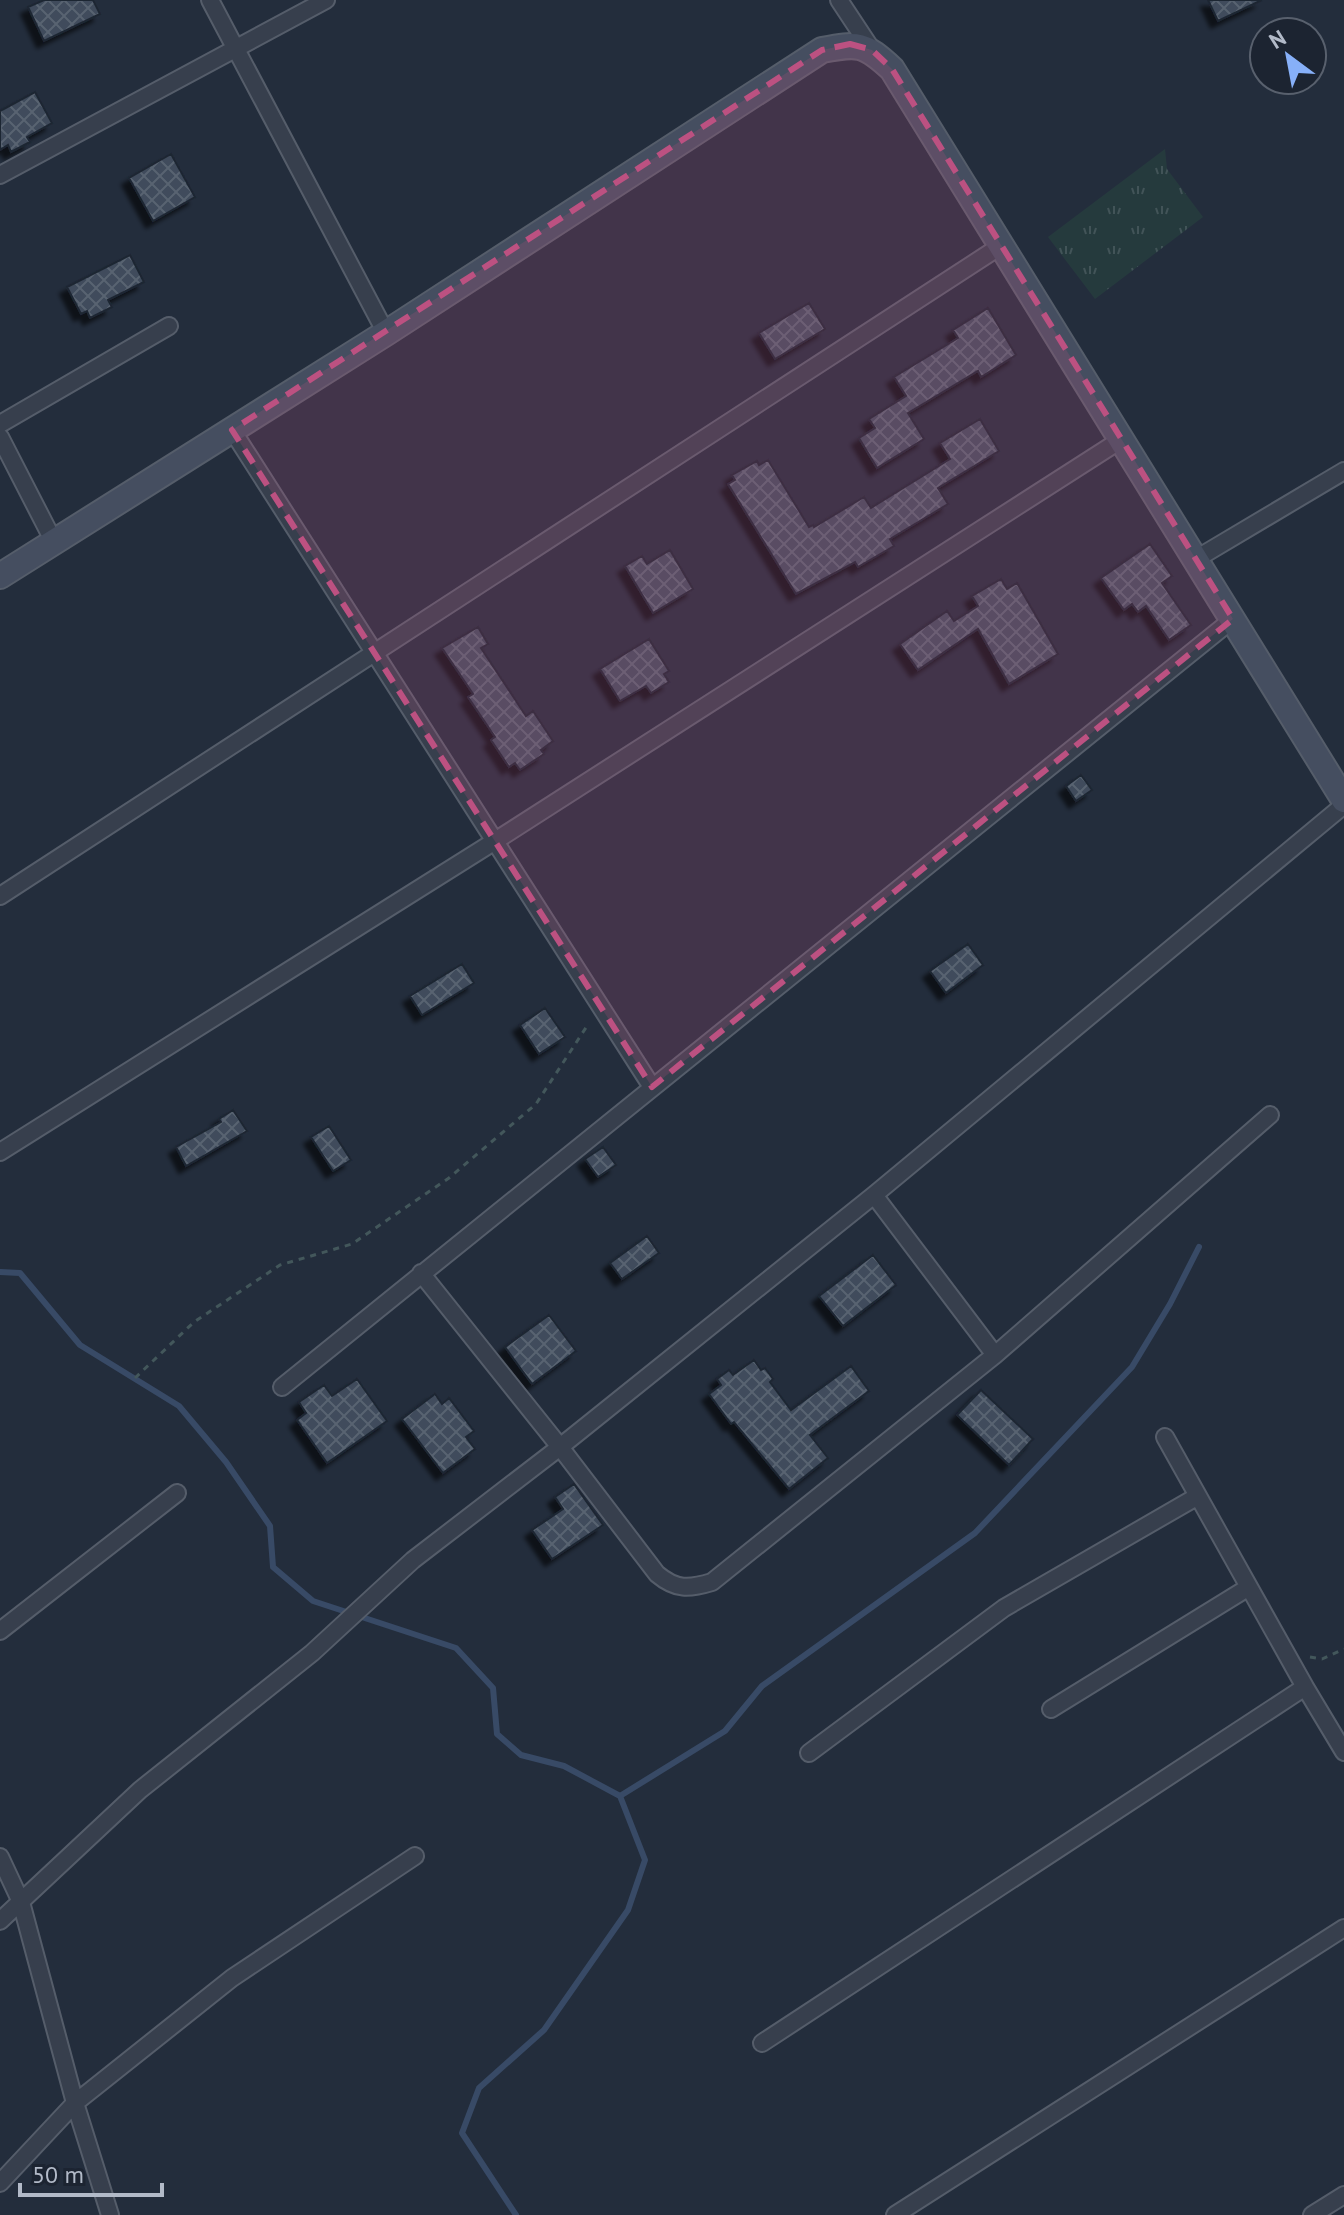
<svg xmlns="http://www.w3.org/2000/svg" width="1344" height="2215" viewBox="0 0 1344 2215" font-family="'PT Sans',sans-serif">
<style>
.park{fill:url(#park-tufts)}
.lines{fill:none;stroke-linecap:round;stroke-linejoin:round}
.stream{stroke:#384a66;stroke-width:6}
.building{fill:url(#building-cross-hatch);stroke:#1e2633;stroke-width:2;filter:url(#shadow)}
.street-casing{stroke:#555d6a;stroke-width:20}
.secondary-casing{stroke:#555d6a;stroke-width:28}
.path{stroke:#43575b;stroke-width:3;stroke-dasharray:6 6;stroke-linecap:butt}
.street{stroke:#373f4d;stroke-width:16}
.secondary{stroke:#454e60;stroke-width:24}
.marked{fill:#bc5181;fill-opacity:0.2;stroke:#bc5181;stroke-width:6;stroke-dasharray:16 10;stroke-linejoin:round}
</style>
<defs>
<pattern id="park-tufts" width="24" height="20" patternUnits="userSpaceOnUse" patternTransform="scale(2)"><rect width="24" height="20" fill="#253a3d"/><path d="M3 7l-1-3M5 7V3M7 7l1-3M15 17l-1-3M17 17v-4M19 17l1-3" fill="none" stroke="#425458"/></pattern>
<pattern id="building-cross-hatch" width="8" height="8" patternUnits="userSpaceOnUse" patternTransform="scale(2)"><rect width="8" height="8" fill="#3f4b5b"/><path d="M0 0l8 8M0 8l8-8" fill="none" stroke="#586371"/></pattern>
<filter id="shadow"><feDropShadow dx="-7" dy="7" stdDeviation="2" flood-color="#0009"/></filter>
</defs>
<rect width="100%" height="100%" fill="#232d3c"/>
<path class="park" d="M1165,149L1167,169L1203,217L1095,299L1048,237Z"/>
<g class="lines">
<path class="stream" d="M0,1272L20,1273L80,1345L179,1406L226,1462L270,1526L273,1567L313,1601L456,1648L493,1688L497,1734L521,1755L564,1766L620,1796L645,1860L628,1910L544,2030L479,2088L462,2133L516,2215
M620,1796L725,1731L762,1686L975,1533L1132,1367L1170,1304L1199,1247"/>
</g>
<path class="building" d="M44,0H93L100,14L44,41L28,7Z
M1208,0H1262L1218,21Z
M35,92L52,123L27,137L30,142L11,152L8,145L0,150V111Z
M171,154L195,197L153,221L129,178Z
M130,255L144,282L108,300L112,307L90,318L87,311L81,314L67,287Z
M809,303L825,329L775,359L759,333Z
M988,308L1016,355L981,377L978,371L908,413L924,439L877,468L859,438L875,428L869,419L906,396L894,377L958,338L953,330Z
M980,419L999,451L938,488L948,504L890,539L894,546L858,567L855,562L796,594L728,484L735,480L732,475L757,461L759,465L768,460L809,527L813,525L814,527L864,497L871,508L950,459L940,443Z
M1150,544L1172,576L1162,583L1191,625L1169,640L1146,606L1138,612L1132,604L1124,610L1101,578Z
M670,550L693,589L653,613L625,566L642,556L647,564Z
M1001,579L1007,589L1017,583L1058,654L1009,684L978,629L918,670L900,644L947,611L954,621L978,606L972,596Z
M478,627L488,644L481,648L526,716L533,711L553,741L541,750L544,754L520,770L515,763L509,767L491,740L495,737L468,697L473,694L442,648Z
M649,639L669,671L664,674L669,682L651,693L646,686L620,701L600,669Z
M1081,775L1092,790L1076,801L1066,786Z
M968,944L983,965L946,993L930,971Z
M462,964L474,983L422,1015L410,996Z
M545,1008L565,1037L539,1054L520,1025Z
M233,1110L247,1131L186,1166L176,1147L221,1122L219,1119Z
M329,1126L351,1160L333,1171L311,1137Z
M603,1147L616,1165L598,1177L585,1159Z
M647,1236L659,1253L622,1279L610,1263Z
M873,1255L896,1285L843,1326L819,1296Z
M549,1315L576,1351L532,1384L505,1347Z
M754,1360L761,1370L765,1368L773,1379L770,1382L791,1410L851,1366L869,1391L810,1435L828,1458L789,1489L734,1422L731,1424L709,1394L721,1385L717,1379L729,1370L733,1375Z
M357,1379L387,1421L327,1463L297,1420L306,1413L299,1402L324,1385L332,1396Z
M981,1390L1033,1439L1009,1465L957,1415Z
M435,1394L442,1404L449,1398L474,1431L466,1437L475,1449L443,1473L402,1419Z
M574,1484L603,1525L552,1559L532,1530L563,1509L555,1497Z"/>
<g class="lines">
<defs>
<path id="street" d="M210,0L386,333
M839,0L872,50
M0,175L326,0
M0,424L169,326
M232,430L652,1087
M0,437L54,542
M1196,559L1344,471
M0,896L1002,245
M0,1152L495,841L1122,439
M874,1195L995,1355
M421,1273L560,1447L657,1574C676,1590 689,1589 712,1582L995,1355L1270,1115
M282,1387L1233,619
M1165,1437L1305,1687L1344,1752
M0,1631L177,1493
M1051,1709L1249,1587
M809,1753L1004,1608L1198,1496
M0,1857L21,1902L75,2103L110,2215
M0,1921L140,1790L312,1653L413,1560L560,1447L874,1195L1344,805
M762,2043L1305,1687
M0,2183L75,2103L232,1978L415,1856
M895,2215L1344,1928
M1312,2215L1344,2195"/>
<path id="secondary" d="M0,576L386,333L822,50C858,43 864,43 892,69L1344,800"/>
</defs>
<use href="#street" class="street-casing"/>
<use href="#secondary" class="secondary-casing"/>
<path class="path" d="M135,1378L194,1322L280,1265L352,1244L449,1178L536,1104L589,1023
M1310,1657L1322,1659L1344,1649"/>
<use href="#street" class="street"/>
<use href="#secondary" class="secondary"/>
</g>
<path class="marked" d="M850,44L872,50L892,69L1233,619L652,1087L232,430L822,50Z"/>
<g transform="translate(1288 56) rotate(328)"><circle r="38" fill="#1c2431" stroke="#58606d" stroke-width="2"/>
<path d="M0-6L14 30L0 20L-14 30Z" fill="#87b0f8"/>
<text y="-12" font-size="22" font-weight="bold" text-anchor="middle" fill="#b2bac8">N</text>
</g>
<path d="M20 2183v12h142v-12" fill="none" stroke="#b2bac8" stroke-width="4"/>
<text x="32" y="2183" font-size="24" fill="#b2bac8" stroke="#1c2431" stroke-width="6" paint-order="stroke">50 m</text>
</svg>
